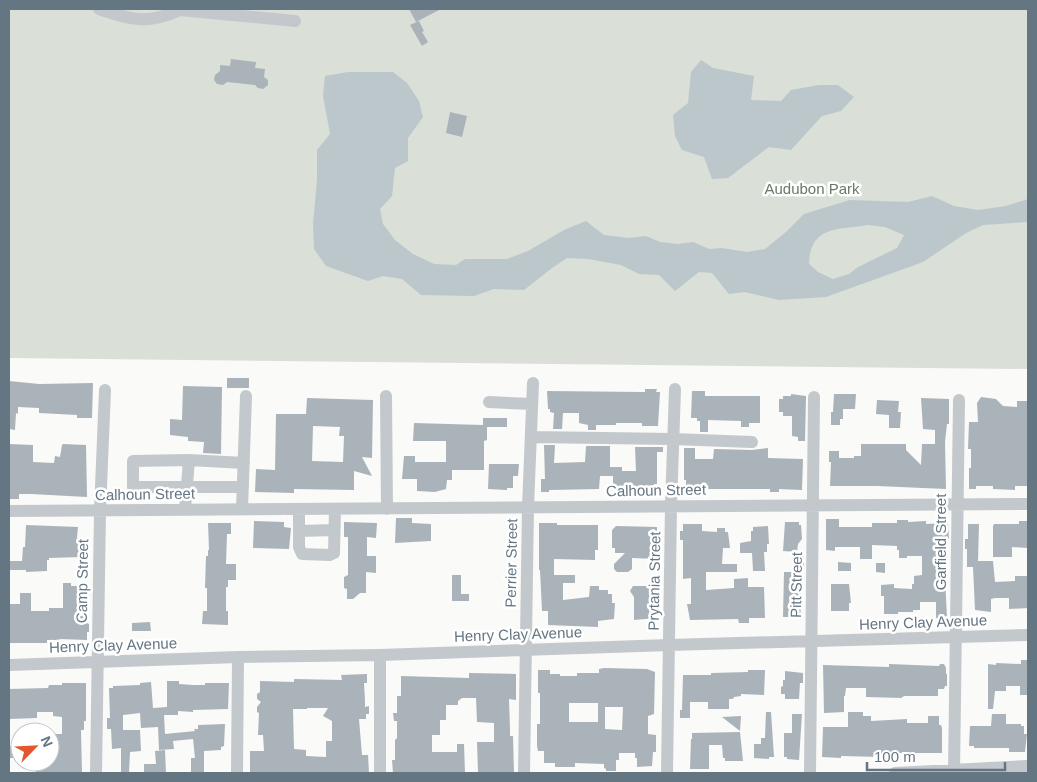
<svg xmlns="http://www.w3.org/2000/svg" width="1037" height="782" viewBox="0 0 1037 782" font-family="Helvetica,sans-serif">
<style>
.green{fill:#dadfd7}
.water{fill:#bbc7cb;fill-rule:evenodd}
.building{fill:#aab3b9;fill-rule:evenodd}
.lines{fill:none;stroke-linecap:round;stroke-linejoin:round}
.minor{stroke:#c3c8cc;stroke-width:12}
.labels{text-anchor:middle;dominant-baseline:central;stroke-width:5;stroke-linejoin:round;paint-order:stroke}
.park-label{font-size:15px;fill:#687a64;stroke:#fff}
.street-label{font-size:15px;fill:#657683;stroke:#fff}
</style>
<rect width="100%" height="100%" fill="#fafaf8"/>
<path class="green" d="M9,9H1028V369L9,358Z"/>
<path class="water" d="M701,60L713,68L754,76L751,100L781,101L791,90L819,85H838L854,97L841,111L822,116L791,150L769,147L728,178L712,179L704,157L682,150L675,136L673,115L688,103L691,72Z
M348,72H393L407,83L419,101L423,117L408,138V161L395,168L392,196L380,209L383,224L395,240L413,254L434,264L456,265L465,259H507L528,251L564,230L586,221L604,235L629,238L646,236L660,242L678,244L693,242L709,249L722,248L747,252L765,249L786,232L804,214L850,200L908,202L932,196L954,206L978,210L1006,206L1028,199V222L983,225L966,233L923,262L826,297L779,300L744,292L729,294L712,273L699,272L675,291L659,275L639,274L621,265L588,259L567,258L552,268L524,290L494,289L474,296L421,295L402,279L383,276L368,281L326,266L314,249L313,224L317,180V150L330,134L323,96L325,76ZM868,225L885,227L904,235L897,248L858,267L849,274L833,279L818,272L809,264C810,225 839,230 868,225Z"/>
<path class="building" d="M409,9H441L416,22Z
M419,21L424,31L422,32L428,42L422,46L410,25Z
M231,59L256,62L255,68L265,69L264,77L268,80V85L263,89L258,88L255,85L227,82L223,85L217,84L214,80L215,75L220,71V65L230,66Z
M450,112L467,116L462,137L446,133Z
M227,378H249V388H227Z
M9,381L39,384L93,383L92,418H77V415L39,413V408L18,407V414L16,413L15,430L9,429Z
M183,386L222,387L221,454L203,453L204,442L188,441V437L170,435V419L182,420Z
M645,389H657L656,392H660L658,426H642V423H616V425H596V430H588V425L579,423V413H563L562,429H553L554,413L550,412V409H548L547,391L642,392H645Z
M692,391H705V396H760V423H749V427H741V421L708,420V432H700V421H697V418H691Z
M791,394L806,396L805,441H798V437L792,436V416H783V412H779V399H783V396H791Z
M834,394H856L855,409H843V419H840V425H831V412H833Z
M981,397L996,399L1003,406L1017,407V401H1028V480H1027V486H1015V490L993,489V486H976V489H969V468H971V449H968L969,422H978L977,403Z
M307,398L373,400L372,458L362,457L372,476L354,471V490L294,489V493L255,492L256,469L275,470L276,414H306ZM313,426L340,427L339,436H344L343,462L312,461Z
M921,398L949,399V424H947L945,442L946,489L877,486H830L831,462H829V451H839V458H854V456H861V444H906V450L921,465L922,444H935V430L923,429Z
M877,400L899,401L898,412H901L900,428H889V415L876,414Z
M483,418H507V427H487V440L484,441V470H452V480H447L446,489L435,492L417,491V479H402L404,456H415V462H446V441H413L414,423L483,425Z
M9,444L33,445V462L54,463L55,456L60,457L62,445L63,444L86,445L87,497L31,494H19V499H9Z
M544,445H555L554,463L585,462L586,446H610V467H622V471H636L635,447H663V452H657V484H654L653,488H632L631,490H613V476H600L599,489L549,490V492H541V479H545Z
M684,448H695V459H713L714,449L752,450L768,448V458L803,459L802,490L779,489V492H770V489H689L690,486H686V480H684Z
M489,464H519L518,476H513V488H507V490L488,489Z
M396,518H412V523L431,524V541L395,543Z
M826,519H839V527H872V523H897V520H908V522L926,521V524L948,523L949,539H948V562H946L945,576L947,618H936V602H920V610H913V612H898V614H884V596H881V585L894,584V588L912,589V584H914V576L922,575V556H907V558H899V550H897V546L872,545V559H860V547H835V551L826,550Z
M254,521L284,522V527L291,528L289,549L253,548Z
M1019,521H1028V548L1012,547V557H993V526L994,524H1019Z
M344,522L377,523L376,538L367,537V556H376V573L366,572V593H360L353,599H347V589L344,588V577L348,575V537H344Z
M785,522H799V525H801L802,539L798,544L797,552L783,551Z
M208,523H231V534H227L226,564H236V580H228V587H226V611H228V625L202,624L203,611H207V588H205L206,556H208V550H209Z
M539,523H557V525H598V550H595V560L554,559V575H575V583H563V600L589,597L590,586H599V590H608V594H612V603H615L614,619L598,621V627L548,625V611H542L540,570H539Z
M683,524H702V531L717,532V528H725V532H728L730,548H723L722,564H737V572H706V590L734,588V579L748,578V587H764L765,618H749V623H739L738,619L690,620L687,604H691V578L683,579V540H680V531H683Z
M968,524H979L978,561H993L995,582L1015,581V576H1027L1028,608L1009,609V598H995L991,599V612L975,610L973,567H967V549H965V539H968Z
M26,525L78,527L77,538H80V542H81V557L49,558V560H47V571L26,572V570H9V561H22L23,547H25Z
M616,526L657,527V540H659L658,548H656V559L632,558V569L628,572H617L614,569V564L625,553H615V548H612V530Z
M768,526L769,544H767V552H764L765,571H753L752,553H740V543L751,541V531H753V527Z
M804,554V570H801V598H803V606H801L800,617H783L784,572H793V555Z
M838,562L851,563V571H838Z
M876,563H885V573L876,572Z
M452,575H461V594H469V601H452Z
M63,583H71V586H90L87,623L89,624V632H87V640L60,639V640H47V643H9V604H20V593H31V611H49V608H63Z
M831,584H849L851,603H849V611H831Z
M633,586H652L653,608L658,613L656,618L634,620V597L630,591Z
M150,622L151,631H132V623Z
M1021,660H1028V695H1020V686H1006V691H995L993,709H988V664L996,665V663L1021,664Z
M889,664L939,666L940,664H944L946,668V674H947V686H945L944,689H938V696H905L902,697V698L866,697V688H846L845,696H844V712L824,713L823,665L889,667Z
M604,668L647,669L655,672L654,714L648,716V734L656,735V752H653L652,766L637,767V758H635V753H619V760H616V771H606V769L604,768V764L575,763V767H555V763H544V751H538L537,746V724H540V693H538V670H550V674H560V676H577V673H599V669ZM569,703H598V722H569ZM605,707H623L622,730L605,729Z
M748,670H765L764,695L741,694V696L734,697L733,699H729V709H708V702H690V718H680V710H682L683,675H711V673L748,672Z
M785,671L803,673V683H800L799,699H785V694H781V687L783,686V680H785Z
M469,673L516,674V700L509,699L510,730V736H513L514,773L478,772L477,742H494V723L477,722L476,698H462L458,701V705H446V720H440V735H432V752H457V744H464L465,773H393L392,760H395V740L397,738V721H394L393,713H397V696H401V676L469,678Z
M367,674V683H364L365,701V707L369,706V714H366V719H359L362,755H368L369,773H250V751H264L263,735H258L259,713L257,712V707L261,702L257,699V694L260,692V681L294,682V679L342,680L341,675ZM307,708H328L323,716L332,721V741H326V757L306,756V750L294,749L293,709H307Z
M167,681H179V684L193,685H205V683H229L228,709L193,710V712L178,711V715H164L165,734L195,731L194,729H198V725L225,724L224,746L221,747V750L204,751V773H191V758H195L193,739L173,741L174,749L159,750L158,727L141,728L140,713L123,715V730H140L141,751L130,752L129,773H121V748L112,749L111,729H107V718H110L109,688H113V686L140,685V683L151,682L153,708L167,707Z
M62,683H86V721H84V730H81L82,773H36V766H48V764H50V734H62V717L53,716V712H37V718L9,719V689L48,688L49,685H62Z
M766,712H771L774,757H769V759L754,758V744H761V738H765Z
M848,712H863V716H871V721L907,719V723H928V716H939V725H941L942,728V753H882V757L841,756V758L822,757L823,727H848Z
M792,714H802L799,760L787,759V757H784V733H792Z
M992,714H1006V724H1021V726H1024V734H1027L1025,752H1009V748H974V746H969L970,726H991Z
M741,716L740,731L722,717Z
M740,732L743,761H725V758H723L722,745H709V769H690L691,739H692V733Z
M9,746H20V758H9Z
M165,750L166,773H144V764H156L155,751Z"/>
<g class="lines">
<path class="minor" d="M99,9C133,20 146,25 180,10L295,21
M386,396L387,509
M489,402L532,404
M531,437L673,439L752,442
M189,460L133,461V487H243
M185,509L189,460L244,463
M242,509L246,396
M285,509L1028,504
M299,509V547L302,554L330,555L334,553L335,509
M9,511L282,509
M299,531L334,530
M380,655V773
M9,665L238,657L380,655L669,645L1028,635
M96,773L100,511L105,390
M237,773L238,657
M524,773L528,507L533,383
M667,773L671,506L675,389
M810,773L814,397
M895,773L1028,766
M954,773L959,400"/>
</g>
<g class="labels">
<g class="park-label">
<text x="812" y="188">Audubon Park</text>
</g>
<g class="street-label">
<text transform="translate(656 490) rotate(-1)">Calhoun Street</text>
<text transform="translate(145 494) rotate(-1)">Calhoun Street</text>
<text transform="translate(940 542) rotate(-90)">Garfield Street</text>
<text transform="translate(511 563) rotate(-89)">Perrier Street</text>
<text transform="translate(82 581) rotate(-89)">Camp Street</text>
<text transform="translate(654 581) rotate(-89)">Prytania Street</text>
<text transform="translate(796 585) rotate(-89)">Pitt Street</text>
<text transform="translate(923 622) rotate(-2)">Henry Clay Avenue</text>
<text transform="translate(518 634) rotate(-2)">Henry Clay Avenue</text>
<text transform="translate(113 645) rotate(-2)">Henry Clay Avenue</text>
</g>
</g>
<rect width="1037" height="782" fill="none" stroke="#657683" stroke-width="20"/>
<g transform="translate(35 747) rotate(66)"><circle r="24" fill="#ffffff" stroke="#c1c8cd"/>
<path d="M0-4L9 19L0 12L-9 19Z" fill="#e4572e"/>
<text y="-8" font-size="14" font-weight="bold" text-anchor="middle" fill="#657683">N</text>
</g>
<path d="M867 762v8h138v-8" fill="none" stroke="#657683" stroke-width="2.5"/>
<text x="874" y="762" font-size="15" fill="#657683" stroke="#ffffff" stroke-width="4" paint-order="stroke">100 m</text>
</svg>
